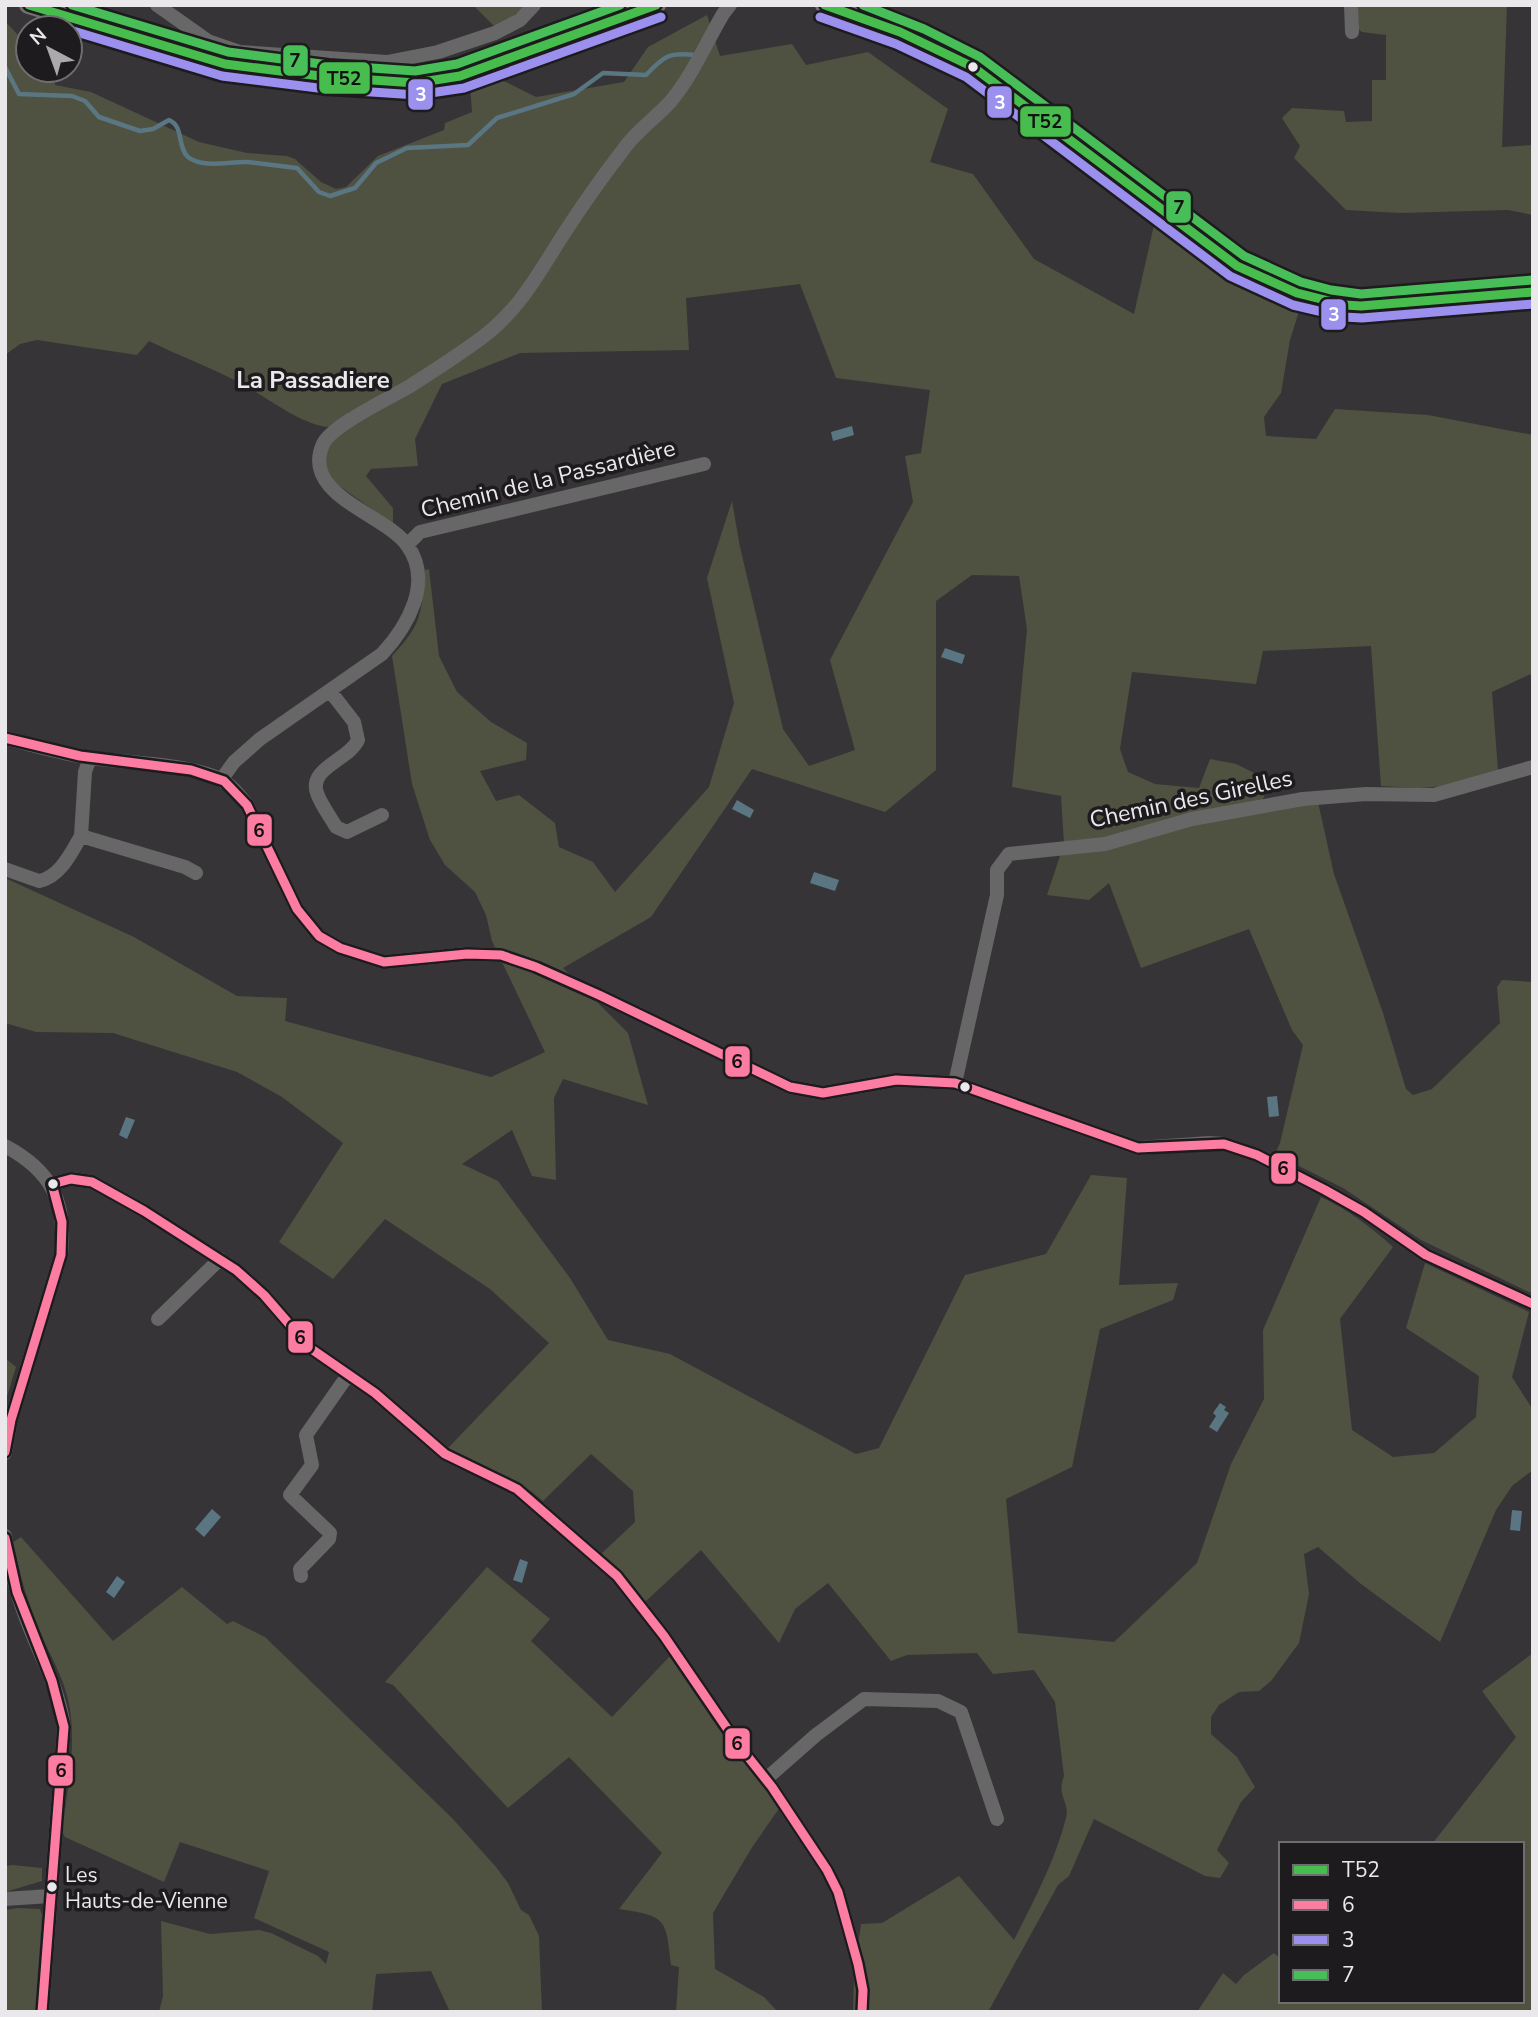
<svg xmlns="http://www.w3.org/2000/svg" width="1538" height="2017" viewBox="0 0 1538 2017" font-family="'Nunito Sans',sans-serif">
<style>
.green{fill:#4f5141}
.water{fill:#5a7683}
.lines{fill:none;stroke-linecap:round;stroke-linejoin:round}
.stream{stroke:#5a7683;stroke-width:4.5}
.minor{stroke:#676767;stroke-width:14}
.major{stroke:#72706f;stroke-width:18}
.bus-1-casing{stroke:#1e1b1e;stroke-width:14}
.bus-2-casing{stroke:#1e1b1e;stroke-width:14}
.bus-3-casing{stroke:#1e1b1e;stroke-width:14}
.bus-4-casing{stroke:#1e1b1e;stroke-width:14}
.bus-1{stroke:#47bd4e;stroke-width:9}
.bus-2{stroke:#fd7ca2;stroke-width:9}
.bus-3{stroke:#9c90ef;stroke-width:9}
.bus-4{stroke:#48be58;stroke-width:9}
.bus-dot{fill:#ebe8eb;stroke:#1e1b1e;stroke-width:2.5}
.labels{text-anchor:middle;dominant-baseline:central;stroke-width:7;stroke-linejoin:round;paint-order:stroke}
.bus-label{font-size:21px;fill:#ebe8eb;stroke:#1e1b1e;text-anchor:start}
.street-label{font-size:23px;fill:#ebe8eb;stroke:#1e1b1e}
.neighbourhood-label{font-size:24px;font-weight:bold;fill:#ebe8eb;stroke:#1e1b1e}
.line-badge{stroke:#1e1b1e;stroke-width:2.5}
.badge-label{font-size:19px;text-anchor:middle;font-weight:bold;fill:#fff}
.pale-badge-label{font-size:19px;text-anchor:middle;font-weight:bold;fill:#111}
</style>
<rect width="100%" height="100%" fill="#373437"/>
<path class="green" d="M473,5H527L497,29Z
M1354,5H1507L1502,147L1533,145V215L1508,210L1400,213L1346,210L1294,158L1300,146L1282,118L1292,108L1344,111L1346,122L1372,121V80H1386V35L1362,32L1355,27Z
M707,15L720,56L792,44L806,65L868,52L948,109L930,162L973,174L1034,259L1134,314L1154,225L1300,308L1290,340L1281,393L1264,417L1266,436L1316,439L1335,409L1428,415L1533,435V673L1492,692L1498,770L1446,786L1419,788L1381,786L1371,646L1263,651L1256,684L1132,672L1120,749L1128,772L1155,784L1199,788L1210,759L1236,764L1271,781L1258,810L1318,802L1334,874L1383,1013L1406,1089L1413,1095L1432,1089L1500,1023L1497,987L1502,980L1533,982V1294L1421,1240L1343,1188L1275,1154L1280,1143L1303,1045L1292,1030L1249,929L1141,968L1109,883L1089,900L1047,895L1064,844L1061,796L1012,787L1027,629L1019,576L972,575L936,601V770L885,812L752,769L651,917L563,968L628,1033L648,1105L563,1079L554,1098L556,1180L532,1176L512,1130L462,1164L498,1181L570,1278L608,1340L670,1354L856,1454L879,1448L965,1275L1046,1254L1091,1175L1127,1178L1119,1285L1178,1283L1173,1300L1100,1329L1072,1467L1006,1499L1018,1633L1114,1642L1197,1563L1231,1464L1264,1399L1263,1330L1321,1197C1348,1210 1370,1226 1393,1247L1340,1319L1352,1430L1393,1457L1434,1453L1476,1417L1479,1376L1406,1328L1425,1263L1529,1312L1512,1377L1533,1410V1470L1512,1486L1496,1510L1440,1642L1361,1584L1318,1547L1304,1554L1309,1594L1299,1643L1271,1681L1259,1691L1239,1692L1219,1705L1211,1717V1734L1237,1757L1255,1787L1241,1802L1217,1850L1229,1863L1220,1878L1205,1876L1094,1819L1069,1876L1058,1885L988,2012H853L854,1974L861,1924L882,1923L959,1876L1014,1940C1034,1900 1055,1861 1066,1818C1070,1802 1056,1796 1064,1776L1055,1702L1034,1670L993,1674L977,1653L907,1655L891,1661L828,1583L795,1609L779,1643L701,1550L645,1602L600,1555L635,1522L633,1491L591,1454L543,1501L531,1491L448,1448L549,1343L490,1289L385,1219L333,1279L279,1242L343,1143L282,1097L237,1072L113,1033L36,1032L5,1023V878L134,937L237,996L287,998L285,1021L491,1077L545,1052L492,941L486,915L475,892L445,865L430,840L412,784L392,656C423,623 421,614 425,570L429,569L439,656L457,692L491,722L527,743L526,760L480,771L496,801L519,795L555,823L559,847L593,862L615,892L709,787L734,703L707,578L732,501L740,547L783,729L809,766L855,750L830,660L913,502L905,456L921,453L930,390L836,378L800,284L686,298L689,350L520,353L442,384L415,439L418,466L371,469L366,476L393,508V524L331,480L324,467L329,427C302,425 271,400 247,387C216,369 181,357 149,341L137,355L37,340L20,344L5,355V21L28,46V70H52L55,85L91,92L199,142L247,153L287,156L295,159L321,182L336,189L346,187L378,156L444,130L445,123L472,112L470,85L490,74L536,97L624,82L648,47Z
M5,1358L16,1367L5,1403Z
M21,1537L113,1641L182,1587L227,1624L233,1621L265,1637L453,1819L496,1867L508,1883L521,1910L529,1915L539,1936L542,2012H450L431,1971L376,1974L372,2012H159L163,1996L161,1921L210,1934L259,1930L271,1933L318,1956L326,1964L329,1952L254,1918L269,1871L180,1842L164,1882L65,1837L62,1832C67,1790 77,1746 69,1704C64,1677 49,1654 39,1630C27,1601 19,1572 13,1542Z
M487,1567L550,1619L531,1641L612,1717L671,1655L780,1807L751,1849L713,1913L715,1969L764,1997L778,2012H676L679,1967L671,1965C666,1919 667,1916 619,1909L662,1853L569,1757L508,1808L393,1685L385,1682Z
M1533,1653V2012H1197L1223,1973L1236,1984L1244,1975L1274,1953L1281,1959V2001H1522V1844H1432L1516,1737L1482,1691Z
M13,1865L42,1868V1881L5,1892V1866Z
M18,1908L40,1909L42,1915L36,2012H5V1910Z"/>
<path class="water" d="M852,426L854,435L833,441L831,432Z
M945,648L965,655L962,664L941,657Z
M737,800L754,810L750,818L732,809Z
M814,872L839,880L835,891L810,883Z
M1277,1096L1279,1116L1269,1117L1267,1097Z
M126,1117L135,1120L127,1139L119,1135Z
M1220,1403L1226,1407L1224,1410L1229,1413L1217,1432L1209,1427L1216,1416L1213,1413Z
M212,1509L221,1517L204,1537L195,1529Z
M1512,1510L1522,1511L1520,1531L1510,1530Z
M520,1559L528,1562L522,1583L513,1580Z
M117,1576L125,1582L114,1598L106,1592Z"/>
<g class="lines">
<path class="stream" d="M5,67L19,94L72,96L85,101L99,117L140,131L153,129L169,120C184,126 177,147 188,157C203,169 231,161 248,162C264,164 281,166 297,168L319,192L330,196L355,188L376,163L407,148L468,145L497,118L574,94L603,73L646,75C664,56 669,52 695,55"/>
<path class="minor" d="M157,5L208,41L240,52L387,62L438,52L495,33L520,20L534,5
M1351,5L1352,32
M407,545L420,532L704,464
M330,691L354,722L358,740C349,760 308,768 317,793C321,805 330,816 336,827L347,832L382,815
M5,738C33,745 62,754 91,758C128,763 186,763 220,779C231,785 239,795 247,805L297,909L319,936L340,948L384,962L467,954L501,955L536,967L599,995L790,1087L823,1093L896,1080L955,1083L1138,1148L1209,1143L1224,1144L1257,1155L1325,1190L1364,1212L1426,1255L1533,1304
M90,758L85,772L81,836L185,867L196,873
M221,780L234,762L260,739L382,654C407,627 434,582 407,545C385,514 300,495 323,444C332,425 390,398 410,386C432,372 455,357 476,342C520,311 537,275 565,232C583,204 603,176 623,150C636,131 656,118 671,101C692,76 706,43 723,14L730,5
M5,869L39,881C60,877 71,853 81,836
M955,1083L997,895V870L1009,854L1105,844L1192,819L1303,799L1366,794L1434,795L1533,767
M5,1146C52,1171 67,1202 61,1255L11,1420L5,1453
M52,1184L71,1179L92,1182L144,1211L236,1270L264,1295L310,1348L375,1393L445,1454L517,1489L617,1576L664,1636L737,1743L772,1787L827,1870L838,1892L858,1964L863,1990L862,2012
M158,1319L220,1259
M5,1536C9,1561 14,1586 23,1610C37,1651 58,1683 64,1727L42,2012
M301,1576L300,1569L329,1539L330,1533L290,1495L312,1465L306,1435L348,1375
M766,1779L816,1735L864,1699L938,1701L961,1712L997,1819
M5,1899L50,1896"/>
<path class="major" d="M28,5L225,64L328,77L416,83L460,76L657,5
M824,5C876,22 926,40 973,67L1237,266C1276,287 1317,304 1361,306L1498,296L1533,292"/>
<defs>
<path id="bus-1" d="M29,5L225,64L328,77L416,83L460,76L656,5
M825,5L900,32L973,67L1237,266L1297,293L1345,305L1361,306L1533,292"/>
<path id="bus-2" d="M5,738L80,756L191,770L224,781L247,805L297,909L319,936L340,948L384,962L467,954L501,955L536,967L599,995L790,1087L823,1093L896,1080L955,1083L1138,1148L1224,1144L1257,1155L1325,1190L1364,1212L1426,1255L1533,1304
M52,1184L71,1179L92,1182L144,1211L236,1270L264,1295L310,1348L375,1393L445,1454L517,1489L617,1576L664,1636L737,1743L772,1787L827,1870L838,1892L858,1964L863,1990L862,2012
M5,1452L11,1420L61,1255L62,1222L52,1184
M5,1538L17,1592L52,1681L64,1727L42,2012"/>
<path id="bus-3" d="M820,17L896,44L966,77L1230,276L1293,305L1344,317L1362,318L1533,304
M70,30L222,76L326,89L417,95L464,88L661,17"/>
<path id="bus-4" d="M72,5L228,52L329,65L415,71L457,64L620,5
M863,5L924,29L980,57L1244,256L1301,282L1331,290L1361,294L1532,280"/>
</defs>
<use href="#bus-1" class="bus-1-casing"/>
<use href="#bus-2" class="bus-2-casing"/>
<use href="#bus-3" class="bus-3-casing"/>
<use href="#bus-4" class="bus-4-casing"/>
<use href="#bus-1" class="bus-1"/>
<use href="#bus-2" class="bus-2"/>
<use href="#bus-3" class="bus-3"/>
<use href="#bus-4" class="bus-4"/>
</g>
<g class="bus-dot">
<circle cx="973" cy="67" r="6"/>
<circle cx="965" cy="1087" r="6"/>
<circle cx="53" cy="1184" r="6"/>
<circle cx="52" cy="1887" r="6"/>
</g>
<g class="labels">
<g class="bus-label">
<text x="65" y="1875">Les<tspan x="65" dy="26">Hauts-de-Vienne</tspan></text>
</g>
<g class="street-label">
<text transform="translate(548 479) rotate(-14)">Chemin de la Passardière</text>
<text transform="translate(1191 799) rotate(-12)">Chemin des Girelles</text>
</g>
<g class="neighbourhood-label">
<text x="313" y="380">La Passadiere</text>
</g>
</g>
<g class="line-badge">
<rect x="282" y="44" width="27" height="33" rx="7" fill="#48be58"/>
<rect x="318" y="61" width="53" height="34" rx="7" fill="#47bd4e"/>
<rect x="407" y="78" width="27" height="33" rx="7" fill="#9c90ef"/>
<rect x="986" y="85" width="27" height="34" rx="7" fill="#9c90ef"/>
<rect x="1019" y="105" width="53" height="33" rx="7" fill="#47bd4e"/>
<rect x="1165" y="190" width="27" height="34" rx="7" fill="#48be58"/>
<rect x="1320" y="298" width="27" height="33" rx="7" fill="#9c90ef"/>
<rect x="246" y="813" width="27" height="34" rx="7" fill="#fd7ca2"/>
<rect x="724" y="1045" width="27" height="33" rx="7" fill="#fd7ca2"/>
<rect x="1270" y="1152" width="27" height="33" rx="7" fill="#fd7ca2"/>
<rect x="287" y="1320" width="27" height="34" rx="7" fill="#fd7ca2"/>
<rect x="724" y="1727" width="27" height="33" rx="7" fill="#fd7ca2"/>
<rect x="47" y="1754" width="27" height="33" rx="7" fill="#fd7ca2"/>
</g>
<g class="badge-label">
<text x="421" y="101">3</text>
<text x="1000" y="109">3</text>
<text x="1334" y="321">3</text>
</g>
<g class="pale-badge-label">
<text x="295" y="67">7</text>
<text x="344" y="85">T52</text>
<text x="1045" y="128">T52</text>
<text x="1179" y="214">7</text>
<text x="259" y="837">6</text>
<text x="737" y="1068">6</text>
<text x="1283" y="1175">6</text>
<text x="300" y="1344">6</text>
<text x="737" y="1750">6</text>
<text x="61" y="1777">6</text>
</g>
<rect width="1538" height="2017" fill="none" stroke="#ebe8eb" stroke-width="14"/>
<rect x="1279" y="1842" width="245" height="161" fill="#1e1b1e" stroke="#706d70" stroke-width="2"/>
<rect x="1293" y="1865" width="35" height="10" fill="#47bd4e" stroke="#706d70" stroke-width="2"/>
<text x="1342" y="1877" font-size="21" fill="#ebe8eb">T52</text>
<rect x="1293" y="1900" width="35" height="10" fill="#fd7ca2" stroke="#706d70" stroke-width="2"/>
<text x="1342" y="1912" font-size="21" fill="#ebe8eb">6</text>
<rect x="1293" y="1935" width="35" height="10" fill="#9c90ef" stroke="#706d70" stroke-width="2"/>
<text x="1342" y="1947" font-size="21" fill="#ebe8eb">3</text>
<rect x="1293" y="1970" width="35" height="10" fill="#48be58" stroke="#706d70" stroke-width="2"/>
<text x="1342" y="1982" font-size="21" fill="#ebe8eb">7</text>
<g transform="translate(49 49) rotate(319)"><circle r="33" fill="#1e1b1e" stroke="#706d70" stroke-width="2"/>
<path d="M0-5L12 26L0 18L-12 26Z" fill="#aca9ac"/>
<text y="-10" font-size="19" font-weight="bold" text-anchor="middle" fill="#ebe8eb">N</text>
</g>
</svg>
